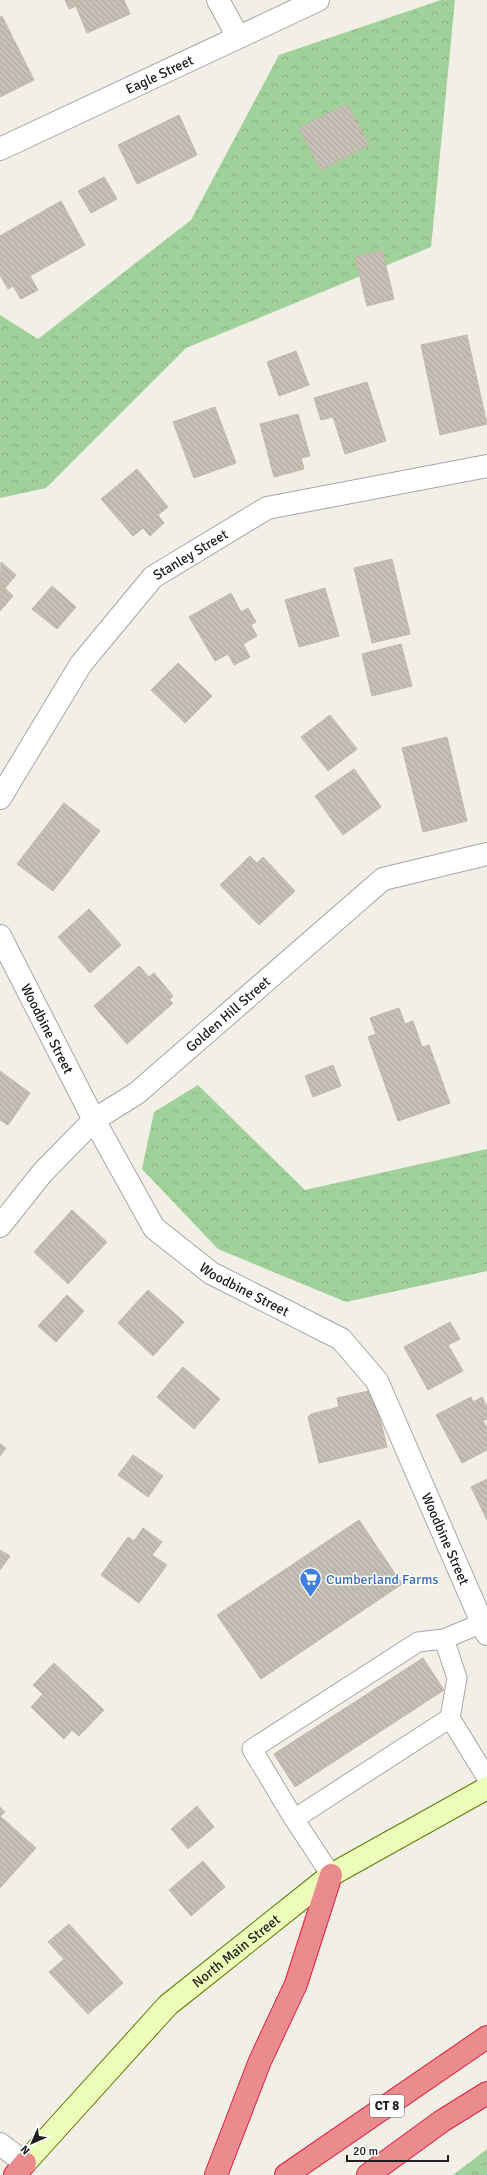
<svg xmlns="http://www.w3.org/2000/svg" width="487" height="2175" viewBox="0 0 487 2175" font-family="Signika,sans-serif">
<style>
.forest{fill:url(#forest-crowns)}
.building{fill:url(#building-back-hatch);stroke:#c3b8a8}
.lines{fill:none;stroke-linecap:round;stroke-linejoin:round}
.service-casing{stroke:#a7a7a7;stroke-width:21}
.minor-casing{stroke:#a7a7a7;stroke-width:24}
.secondary-casing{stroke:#5b7d01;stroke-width:24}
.motorway-casing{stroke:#e12143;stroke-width:24}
.service{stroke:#fff;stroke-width:19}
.minor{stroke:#fff;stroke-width:22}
.secondary{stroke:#eefcb9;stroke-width:22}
.motorway{stroke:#ea8c8e;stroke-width:22}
.labels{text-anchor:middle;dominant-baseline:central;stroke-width:3;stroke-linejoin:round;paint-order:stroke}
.shield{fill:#fff;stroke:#636363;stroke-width:1}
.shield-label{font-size:13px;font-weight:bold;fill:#202020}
.street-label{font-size:14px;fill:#202020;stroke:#fff}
.shop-label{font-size:14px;fill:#366cbe;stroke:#fff;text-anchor:start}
</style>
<defs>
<pattern id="forest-crowns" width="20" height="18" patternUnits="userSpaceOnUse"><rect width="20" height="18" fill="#a1d19a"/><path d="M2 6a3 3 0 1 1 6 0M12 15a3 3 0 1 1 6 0" fill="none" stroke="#8ab384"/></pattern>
<pattern id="building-back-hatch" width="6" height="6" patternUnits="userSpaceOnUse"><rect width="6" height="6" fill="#c6bfb5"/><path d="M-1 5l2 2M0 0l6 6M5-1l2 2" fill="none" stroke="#aaa49b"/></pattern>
</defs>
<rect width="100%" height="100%" fill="#f1efe6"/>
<path class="forest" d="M441,0H455L431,247L186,348L46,488L0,498V315L38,339L191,220L279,55Z
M198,1085L305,1190L487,1149V1271L346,1302L218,1249L142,1169L154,1112Z
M487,2149V2175H453Z"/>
<path class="building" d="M65,0H124L130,14L87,33L76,6L69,9Z
M2,16L34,80L0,97V17Z
M347,104L369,145L321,170L299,128Z
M179,115L197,155L137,184L118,145Z
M104,177L117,199L91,213L78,191Z
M61,201L85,245L30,276L38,290L21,299L13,286L8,289L0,275V236Z
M382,250L394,299L367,306L355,257Z
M467,335L487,424L440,435L421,345Z
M296,351L309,385L279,396L267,362Z
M367,382L386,441L345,454L333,417L321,420L314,398Z
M215,407L236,463L194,478L173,422Z
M298,414L310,456L301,458L304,469L274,477L260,424Z
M137,469L168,507L158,515L164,523L150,536L143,528L133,536L101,499Z
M392,559L410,634L372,643L354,568Z
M1,562L16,575L5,588L13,596L0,611Z
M52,586L76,607L57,629L32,609Z
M325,588L339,636L299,647L285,600Z
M231,593L241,612L248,608L256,622L251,625L257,636L243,644L250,657L234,665L228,654L215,661L189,617Z
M401,644L412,686L372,696L362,654Z
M178,663L212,696L185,723L151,690Z
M330,715L357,749L328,771L301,737Z
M447,737L467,821L423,832L402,748Z
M354,769L381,807L343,835L315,796Z
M64,803L100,831L53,891L17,864Z
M250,856L257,863L263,857L295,891L259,925L220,885Z
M89,909L121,945L90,973L58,937Z
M139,966L149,977L154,973L173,996L169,1000L173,1003L127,1044L94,1006Z
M399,1008L405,1024L413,1021L422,1047L429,1045L450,1103L398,1121L368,1037L376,1034L370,1018Z
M333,1065L341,1086L313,1097L305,1076Z
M0,1071L30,1093L8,1125L0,1120Z
M72,1210L107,1242L68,1284L34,1252Z
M148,1290L184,1322L153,1356L118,1323Z
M67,1295L84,1311L56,1342L38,1326Z
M450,1322L460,1339L448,1345L463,1371L428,1390L404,1347Z
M183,1367L220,1399L194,1429L157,1397Z
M373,1390L387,1447L319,1463L308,1417L311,1414L339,1407L337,1398Z
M471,1397L473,1402L482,1397L487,1407V1419L483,1421L487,1428V1450L462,1463L436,1415Z
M0,1444L6,1448L0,1456Z
M133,1455L163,1476L148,1497L118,1475Z
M487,1479V1520L471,1487Z
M359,1520L402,1584L261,1679L217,1615Z
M143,1528L162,1542L152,1555L167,1565L139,1603L101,1575L128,1537L134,1541Z
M0,1550L10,1556L0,1570Z
M423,1658L444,1690L295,1787L274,1754Z
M54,1663L104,1710L79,1736L72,1730L64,1739L31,1707L43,1694L33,1685Z
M197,1806L214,1827L188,1849L171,1829Z
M0,1807L5,1812L0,1816L36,1848L0,1888Z
M203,1861L225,1887L191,1916L169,1890Z
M69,1924L123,1983L88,2014L49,1972L64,1959L48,1942Z"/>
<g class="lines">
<defs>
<path id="service" d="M450,1718L457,1678L444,1639L482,1623
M294,1819L252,1749L418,1642L444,1639
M331,1875L294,1819L450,1718L487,1778"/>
<g id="minor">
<path d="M218,0L238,37"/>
<path id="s1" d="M0,149L318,0"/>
<path id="s2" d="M0,798L81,664L153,577L267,508L487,466"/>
<path id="s3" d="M0,936L94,1120L154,1228L211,1273L341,1339L377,1381L487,1634"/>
<path id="s4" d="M0,1226L43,1172L94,1120L137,1093L383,879L487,854"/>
<path d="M0,2144L25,2163"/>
</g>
<g id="secondary">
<path id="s5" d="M25,2163L168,2005L331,1875L487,1788"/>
</g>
<path id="motorway" d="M15,2175L25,2163
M216,2175L260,2061L296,1984L331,1875
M286,2175L487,2037
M368,2175L442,2121L487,2093"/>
</defs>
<use href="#service" class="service-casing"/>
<use href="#minor" class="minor-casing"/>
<use href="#secondary" class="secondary-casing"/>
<use href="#motorway" class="motorway-casing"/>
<use href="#service" class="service"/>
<use href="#minor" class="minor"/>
<use href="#secondary" class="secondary"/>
<use href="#motorway" class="motorway"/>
</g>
<defs>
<symbol id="supermarket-pin" viewBox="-11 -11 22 30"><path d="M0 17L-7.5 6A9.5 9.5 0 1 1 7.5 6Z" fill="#3f7fe0" stroke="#fff"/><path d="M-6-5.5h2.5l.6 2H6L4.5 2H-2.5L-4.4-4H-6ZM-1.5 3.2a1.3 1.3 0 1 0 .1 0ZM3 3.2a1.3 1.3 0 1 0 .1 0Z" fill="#fff"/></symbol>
</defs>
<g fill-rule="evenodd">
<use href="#supermarket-pin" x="298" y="1566" width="25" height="34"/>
</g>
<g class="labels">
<rect class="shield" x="370" y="2095" width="34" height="22" rx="3"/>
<g class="shield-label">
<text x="387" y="2106">CT 8</text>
</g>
<g class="street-label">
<text stroke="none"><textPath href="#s1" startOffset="176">Eagle Street</textPath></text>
<text stroke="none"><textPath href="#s2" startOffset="313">Stanley Street</textPath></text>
<text stroke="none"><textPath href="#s4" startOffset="313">Golden Hill Street</textPath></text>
<text stroke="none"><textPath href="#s3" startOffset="104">Woodbine Street</textPath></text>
<text stroke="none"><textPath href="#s3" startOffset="440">Woodbine Street</textPath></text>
<text stroke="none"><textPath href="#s3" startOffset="776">Woodbine Street</textPath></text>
<text stroke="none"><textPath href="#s5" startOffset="300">North Main Street</textPath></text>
</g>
<g class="shop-label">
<text x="326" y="1579">Cumberland Farms</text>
</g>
</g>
<g transform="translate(32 2143) rotate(225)" stroke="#ffffff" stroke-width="3" paint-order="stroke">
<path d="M0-3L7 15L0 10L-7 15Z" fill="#202020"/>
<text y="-6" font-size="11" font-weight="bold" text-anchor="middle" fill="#202020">N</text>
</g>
<path d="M347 2155v6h101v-6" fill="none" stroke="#202020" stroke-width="2"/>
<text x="353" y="2155" font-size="12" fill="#202020" stroke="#ffffff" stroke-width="3" paint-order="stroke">20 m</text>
</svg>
